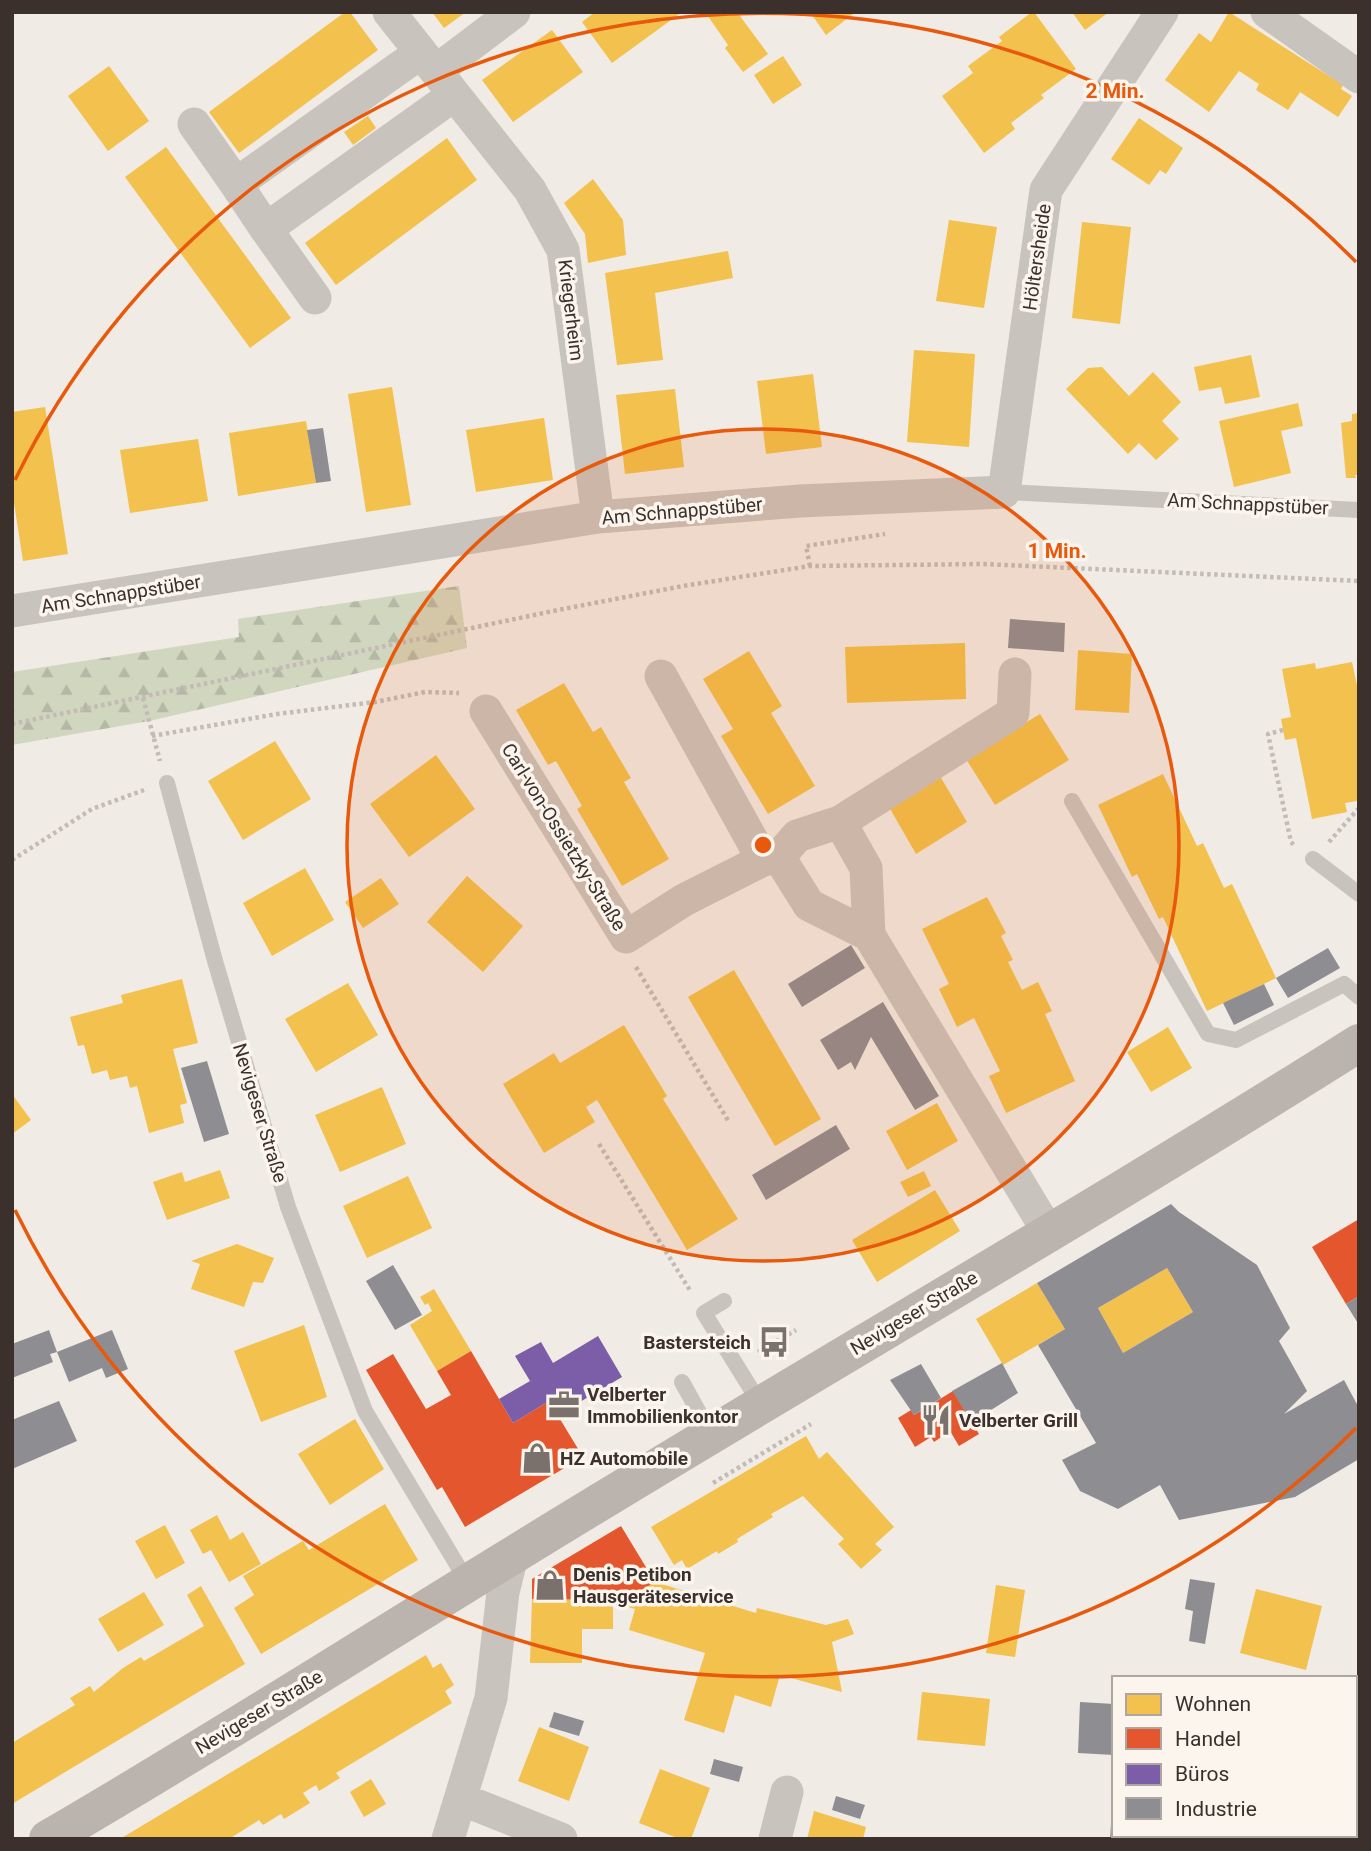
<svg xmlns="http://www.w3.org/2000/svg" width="1371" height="1851" viewBox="0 0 1371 1851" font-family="Roboto,sans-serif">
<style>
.forest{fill:url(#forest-firs)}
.homes{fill:#f2c14e}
.shops{fill:#e4572e}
.offices{fill:#7b5ea7}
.industry{fill:#8d8d92;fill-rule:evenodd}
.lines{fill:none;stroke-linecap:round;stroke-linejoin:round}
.path{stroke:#c2bbb6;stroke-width:4.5;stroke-dasharray:3.5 3.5;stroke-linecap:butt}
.service{stroke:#c9c3be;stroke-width:16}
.minor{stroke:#c9c3be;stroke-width:33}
.secondary{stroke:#bab3ae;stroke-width:38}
.ring{fill:none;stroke:#e8590c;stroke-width:3.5}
.labels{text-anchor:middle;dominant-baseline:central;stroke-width:7;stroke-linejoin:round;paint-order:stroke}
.street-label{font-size:19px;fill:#3b302b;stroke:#fbf5ee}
.poi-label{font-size:19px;font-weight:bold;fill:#3b302b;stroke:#fbf5ee;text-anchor:start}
.centre{fill:#e8590c;stroke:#fbf5ee;stroke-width:3.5}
.ring-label{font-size:21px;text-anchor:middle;font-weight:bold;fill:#e8590c;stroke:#fbf5ee;stroke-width:7;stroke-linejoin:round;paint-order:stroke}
</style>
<defs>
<pattern id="forest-firs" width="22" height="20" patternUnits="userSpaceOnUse" patternTransform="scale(1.75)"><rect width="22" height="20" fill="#d1d6bf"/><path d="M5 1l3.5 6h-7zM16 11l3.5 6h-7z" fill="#b4b8a4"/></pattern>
</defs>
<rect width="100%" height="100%" fill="#f0ebe5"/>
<path class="forest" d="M459,586L467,648L149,721L12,745V672L239,637L238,619Z"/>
<path class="homes" d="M345,12H350L378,50L239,153L209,112Z
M432,12H466L444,28Z
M595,12H682L612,63L582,22Z
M705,12H737L768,54L743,72L725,48L728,45Z
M810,12H852L853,14L826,35Z
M1032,12H1034L1076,69L1041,95L1044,98L1011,123L1015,129L984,153L942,96L973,73L968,66L1002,41L999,37Z
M1072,12H1109L1085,30Z
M1229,12L1343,85L1341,89L1352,96L1338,117L1300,92L1288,110L1256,90L1259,84L1239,71L1209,112L1165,80L1199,33L1211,42Z
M552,30L583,72L513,122L482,80Z
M783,56L802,85L773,104L754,75Z
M109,66L149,121L108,151L68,96Z
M368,116L376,128L353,145L344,132Z
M1139,118L1183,148L1166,174L1160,170L1149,185L1111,159Z
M447,138L477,180L336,285L305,243Z
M166,147L291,318L250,348L125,177Z
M593,179L623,220L626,255L588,263L585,234L564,203Z
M949,220L997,227L984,308L936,301Z
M1082,222L1131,227L1120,324L1072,318Z
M728,251L733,278L655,293L663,360L617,365L605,273Z
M914,350L975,354L969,447L907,442Z
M1251,355L1260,397L1225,404L1221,387L1199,391L1194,367Z
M1102,367L1129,396L1153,372L1181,402L1162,421L1179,439L1156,460L1139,443L1128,454L1066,389L1088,368Z
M813,374L822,447L766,454L757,381Z
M392,387L411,505L366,512L348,394Z
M675,389L684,467L625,474L616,395Z
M1298,403L1303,426L1281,431L1291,473L1234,487L1219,421Z
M45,407L68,554L23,561L12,490V412Z
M1359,413V475H1355L1356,478H1346L1341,423L1352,421V414Z
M544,418L553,480L476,492L466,430Z
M306,421L316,483L238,496L229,433Z
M198,439L208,501L130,513L120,450Z
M965,643L966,699L847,703L845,647Z
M1078,650L1132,654L1129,713L1075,710Z
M749,651L782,706L771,713L815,786L768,814L721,736L733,729L703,679Z
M1352,662L1359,695V806L1357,801L1345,803L1347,812L1312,819L1296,738L1285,740L1281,719L1291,717L1282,669L1315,663L1316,669Z
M564,683L593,732L601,727L615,751L631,778L624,782L669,859L622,886L577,809L582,806L556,761L548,765L516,710Z
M1040,714L1069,760L995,805L966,759Z
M275,741L311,799L243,840L208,781Z
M436,755L475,809L409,857L370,804Z
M1163,774L1197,846L1203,843L1224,888L1232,884L1276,978L1207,1011L1163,917L1159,919L1137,874L1132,877L1098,805Z
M940,776L967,822L916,854L889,807Z
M305,868L334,920L272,956L243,903Z
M467,876L523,926L483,972L427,922Z
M381,878L399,904L363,928L345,902Z
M987,897L1006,933L1001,936L1013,960L1008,962L1022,990L1038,982L1052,1011L1045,1014L1075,1081L1006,1113L989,1076L1000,1071L974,1018L957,1027L939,989L949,984L922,929Z
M734,970L821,1119L775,1146L688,997Z
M182,979L198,1043L173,1049L187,1103L180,1105L184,1123L149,1133L137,1086L130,1088L127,1076L110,1080L107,1070L92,1074L84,1045L78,1046L70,1017L123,1003L121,995Z
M348,983L378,1035L316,1072L285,1019Z
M624,1025L667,1096L663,1099L738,1219L687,1250L597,1100L586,1107L595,1122L544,1153L503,1084L554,1053L560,1063Z
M1168,1027L1192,1068L1151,1092L1127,1052Z
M382,1087L406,1144L340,1172L315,1115Z
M12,1094L31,1120L12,1134Z
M937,1103L958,1141L907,1170L886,1131Z
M220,1170L230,1198L167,1220L153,1182L182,1172L185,1182Z
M924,1171L931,1186L908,1197L900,1182Z
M408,1176L432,1228L367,1258L343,1206Z
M935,1190L960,1231L877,1282L852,1240Z
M237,1244L274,1258L263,1283L253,1282L244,1307L191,1289L200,1264L191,1261Z
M1167,1268L1193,1312L1123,1353L1098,1308Z
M1037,1283L1065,1329L1003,1365L976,1319Z
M434,1289L471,1351L437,1371L410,1325L432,1311L428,1303L425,1305L420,1297Z
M304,1325L327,1397L261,1422L234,1351Z
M355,1419L384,1469L330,1505L298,1454Z
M806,1436L819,1459L827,1452L894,1527L875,1544L882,1550L861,1569L838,1544L844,1539L803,1496L771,1514L773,1517L737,1539L738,1542L718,1554L717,1551L687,1569L682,1560L674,1565L651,1527Z
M385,1504L418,1560L261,1654L234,1608L254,1595L243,1576L303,1541L309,1550Z
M217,1515L230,1540L243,1532L261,1564L229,1582L211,1550L203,1554L190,1530Z
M165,1525L185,1563L156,1579L135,1541Z
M655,1582L756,1613L757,1608L826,1625L848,1619L854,1634L832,1642L842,1692L780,1675L771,1707L735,1695L724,1733L684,1720L705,1653L629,1630L635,1609L618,1604Z
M996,1585L1025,1590L1015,1657L986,1653Z
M201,1586L245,1664L12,1804V1743L75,1705L70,1698L90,1686L94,1692L123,1668L141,1657L144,1661L204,1626L187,1595Z
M1256,1589L1322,1606L1306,1670L1240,1653Z
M144,1592L164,1625L118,1652L98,1619Z
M532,1599L613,1600V1629H582V1663H530Z
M426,1655L433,1668L441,1663L454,1685L445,1691L452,1703L336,1773L340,1778L319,1791L316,1785L303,1793L310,1803L284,1819L281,1814L263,1825L259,1820L229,1839H120Z
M922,1692L990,1699L985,1746L917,1740Z
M539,1727L589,1747L569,1801L518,1781Z
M660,1769L710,1788L691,1839H680L639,1823Z
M371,1779L386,1804L364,1817L350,1792Z
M814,1811L866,1827L863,1839H807Z
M1218,1835H1286V1839H1218Z"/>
<path class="shops" d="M1359,1219V1296L1346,1304L1312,1247Z
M471,1351L513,1423L549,1401L583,1457L465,1527L442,1487L437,1490L366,1370L393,1354L426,1409L451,1395L437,1371Z
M953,1391L979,1434L959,1446L950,1431L934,1442L931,1437L915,1447L898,1418L911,1410L914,1415Z
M621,1526L655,1582L618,1604L613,1600L532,1599V1579Z"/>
<path class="offices" d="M598,1336L622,1377L558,1415L549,1401L513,1423L499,1399L530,1381L515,1356L541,1342L553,1363Z"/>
<path class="industry" d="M323,428L331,481L316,483L307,430Z
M1010,619L1065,623L1064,652L1008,648Z
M851,945L865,968L802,1007L788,984Z
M1328,948L1340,968L1288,998L1276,978Z
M1264,984L1274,1005L1234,1025L1223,1003Z
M883,1002L939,1096L915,1110L871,1037L855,1070L851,1062L838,1070L820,1040Z
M207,1061L229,1134L204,1142L181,1068Z
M836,1125L850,1149L766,1200L752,1175Z
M1171,1204L1179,1212L1257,1265L1290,1328L1279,1341L1307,1391L1284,1414L1344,1380L1359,1408V1459L1295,1497L1179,1520L1160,1485L1118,1509L1080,1491L1062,1460L1096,1443L1038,1345L1065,1329L1037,1283ZM1167,1268L1193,1312L1123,1353L1098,1308Z
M393,1265L422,1315L395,1330L366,1281Z
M1359,1296V1325L1346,1304Z
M49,1330L57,1352L50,1354L53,1362L12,1378V1344Z
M112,1330L128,1369L106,1378L102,1368L69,1382L57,1352Z
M1002,1363L1018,1393L972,1422L952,1391Z
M921,1364L941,1398L914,1415L890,1380Z
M59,1401L77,1441L12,1469V1420Z
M1190,1579L1215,1583L1205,1644L1189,1641L1193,1611L1185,1609Z
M1080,1702L1114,1704V1755L1078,1753Z
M554,1712L584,1721L579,1736L549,1727Z
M714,1759L743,1767L739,1782L710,1774Z
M836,1796L865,1805L860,1819L832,1810Z
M1112,1809L1114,1810V1835H1218V1839H1110Z"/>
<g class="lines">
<path class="path" d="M810,566L806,546L885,534
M143,698L160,761
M12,724L558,610L683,586L810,566L983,564L1359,581
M1283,730L1268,734L1291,842L1294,845
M152,736L277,714L375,702L425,692L459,693
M1329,842L1358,809
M12,860L92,809L144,790
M636,967L729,1122
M599,1144L691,1292
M758,1352L796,1330
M713,1483L811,1424"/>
<path class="service" d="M1004,492L1359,510
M167,783L215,961L288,1207L365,1411L468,1583
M1072,801L1208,1034L1236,1040L1344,984L1359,997
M1313,859L1359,894
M724,1301L704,1313L761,1405
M682,1382L712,1436"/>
<path class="minor" d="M389,12L530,190L563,250L598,517
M1267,12L1359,77
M420,53L236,184L266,229L454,95
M436,71L514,12
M194,124L236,184
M266,229L315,298
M12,611L598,517L800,501L1004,492L1046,190L1162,12
M661,676L763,860
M486,711L626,937L684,900L763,860L779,857
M840,822L1013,713L1015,674
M869,935L809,905L779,857L797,836L840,822L866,868L869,935L1049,1233
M1355,1744L1359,1733
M461,1799L561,1839
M1351,1835L1352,1839
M448,1839L491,1698L503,1592L512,1556
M775,1839L787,1792"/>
<path class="secondary" d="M48,1839C215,1742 377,1638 541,1538C813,1371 1090,1213 1359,1043"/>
</g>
<circle cx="763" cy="845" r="416" fill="#e8590c" fill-opacity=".12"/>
<g class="ring">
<circle cx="763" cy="845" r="416"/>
<path d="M1356 1428A832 832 0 0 1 15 1210M15 480A832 832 0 0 1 1356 262"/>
</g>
<defs>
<symbol id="bus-bare" viewBox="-9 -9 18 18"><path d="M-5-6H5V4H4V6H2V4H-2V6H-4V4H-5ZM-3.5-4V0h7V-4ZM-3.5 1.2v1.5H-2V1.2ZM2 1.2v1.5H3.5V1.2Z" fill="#7a716c" stroke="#fbf5ee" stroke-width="2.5" paint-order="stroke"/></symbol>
<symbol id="office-bare" viewBox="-9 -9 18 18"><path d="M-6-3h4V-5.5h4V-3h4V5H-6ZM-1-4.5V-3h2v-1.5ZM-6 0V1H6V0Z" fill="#7a716c" stroke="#fbf5ee" stroke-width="2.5" paint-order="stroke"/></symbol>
<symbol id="restaurant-bare" viewBox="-9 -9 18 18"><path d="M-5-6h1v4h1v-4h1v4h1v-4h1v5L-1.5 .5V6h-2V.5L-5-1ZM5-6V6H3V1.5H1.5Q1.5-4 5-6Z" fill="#7a716c" stroke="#fbf5ee" stroke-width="2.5" paint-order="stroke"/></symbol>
<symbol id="shop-bare" viewBox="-9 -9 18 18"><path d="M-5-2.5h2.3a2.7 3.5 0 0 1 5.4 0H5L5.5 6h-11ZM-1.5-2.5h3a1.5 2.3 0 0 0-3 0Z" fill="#7a716c" stroke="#fbf5ee" stroke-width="2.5" paint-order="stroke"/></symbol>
</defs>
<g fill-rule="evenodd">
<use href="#bus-bare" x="752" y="1320" width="44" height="44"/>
<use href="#office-bare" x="542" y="1383" width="44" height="44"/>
<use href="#restaurant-bare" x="914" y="1398" width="44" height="44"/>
<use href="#shop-bare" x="515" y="1436" width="44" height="44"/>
<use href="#shop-bare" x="528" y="1563" width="44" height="44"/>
</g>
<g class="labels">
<g class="street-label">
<text transform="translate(1037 257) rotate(-82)">Höltersheide</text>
<text transform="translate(571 310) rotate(83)">Kriegerheim</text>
<text transform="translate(1248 504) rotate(3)">Am Schnappstüber</text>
<text transform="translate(682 511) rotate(-5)">Am Schnappstüber</text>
<text transform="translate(121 594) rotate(-9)">Am Schnappstüber</text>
<text transform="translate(564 837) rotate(58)">Carl-von-Ossietzky-Straße</text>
<text transform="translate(260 1113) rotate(73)">Nevigeser Straße</text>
<text transform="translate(914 1313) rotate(-31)">Nevigeser Straße</text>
<text transform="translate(259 1712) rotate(-31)">Nevigeser Straße</text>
</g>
<g class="poi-label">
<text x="751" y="1342" text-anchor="end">Bastersteich</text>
<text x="587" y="1394">Velberter<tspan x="587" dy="22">Immobilienkontor</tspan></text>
<text x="959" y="1420">Velberter Grill</text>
<text x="560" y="1458">HZ Automobile</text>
<text x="573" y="1574">Denis Petibon<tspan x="573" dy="22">Hausgeräteservice</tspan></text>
</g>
</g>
<circle cx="763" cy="845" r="10" class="centre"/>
<g class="ring-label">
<text x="1115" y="98">2 Min.</text>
<text x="1057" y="558">1 Min.</text>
</g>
<rect width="1371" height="1851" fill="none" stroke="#3b302b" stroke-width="28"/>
<rect x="1112" y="1676" width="245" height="161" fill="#fbf5ee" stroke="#aea6a0" stroke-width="2"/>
<rect x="1126" y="1694" width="35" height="21" fill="#f2c14e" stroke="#aea6a0" stroke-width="2"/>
<text x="1175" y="1711" font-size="21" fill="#3b302b">Wohnen</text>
<rect x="1126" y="1728" width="35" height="21" fill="#e4572e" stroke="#aea6a0" stroke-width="2"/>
<text x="1175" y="1746" font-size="21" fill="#3b302b">Handel</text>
<rect x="1126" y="1764" width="35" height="21" fill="#7b5ea7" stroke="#aea6a0" stroke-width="2"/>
<text x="1175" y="1781" font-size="21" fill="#3b302b">Büros</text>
<rect x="1126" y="1798" width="35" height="21" fill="#8d8d92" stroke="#aea6a0" stroke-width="2"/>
<text x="1175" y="1816" font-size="21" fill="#3b302b">Industrie</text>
</svg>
